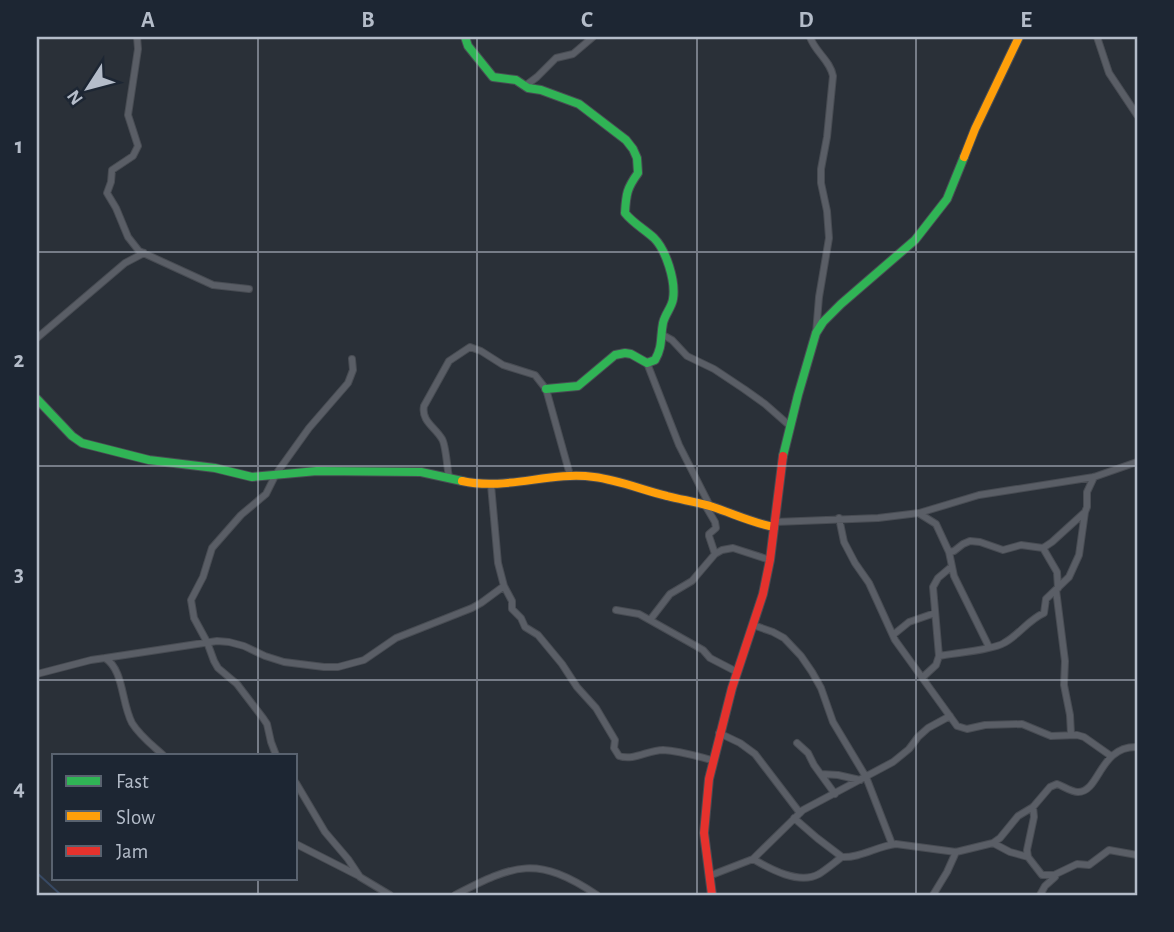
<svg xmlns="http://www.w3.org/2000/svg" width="1174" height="932" viewBox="0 0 1174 932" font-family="'Alegreya Sans',sans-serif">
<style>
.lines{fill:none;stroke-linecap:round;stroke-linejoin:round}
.stream{stroke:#384963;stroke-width:2}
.street-casing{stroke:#484c53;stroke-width:8}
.fast-casing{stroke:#484c53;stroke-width:10}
.slow-casing{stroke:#484c53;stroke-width:10}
.jam-casing{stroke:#484c53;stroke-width:10}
.street{stroke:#5a5e66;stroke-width:6}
.fast{stroke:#30b455;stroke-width:8}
.slow{stroke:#ff9f0a;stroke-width:8}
.jam{stroke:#e5322d;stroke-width:8}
.grid{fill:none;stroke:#b4bcc9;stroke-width:2;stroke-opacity:0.55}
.neatline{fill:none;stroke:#b4bcc9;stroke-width:2.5}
.grid-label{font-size:23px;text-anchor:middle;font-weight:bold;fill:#b4bcc9}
</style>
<rect width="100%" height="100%" fill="#2a3038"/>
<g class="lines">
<path class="stream" d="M37,873L61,895"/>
<defs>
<path id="street" d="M137,37L138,49L128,115L138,146L133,156L112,170L111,182L107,193L116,208L128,237L139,251L213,285L249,289
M810,37C815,52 830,60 833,76L827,137L821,169V183L827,211L829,238L819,297L816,333
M1097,37L1109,73L1137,115
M525,86L537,77L556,58L573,54L593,37
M663,335L672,340L687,356L714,369L744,389L765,404L790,426
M37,338L125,263L144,253
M647,363L679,445L710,506
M449,477C447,468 446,445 442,439C435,427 421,421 424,406L449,361L470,347L481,351L503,365L535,375L546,389L570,475
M491,485L498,563L504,586L512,601V609L521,618L525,627L538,635L562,664L577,687L596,708L615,740L614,748L619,756C634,761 648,750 663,750C680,751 696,756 712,760
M705,505L715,522L716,528L709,534V536L715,554
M920,514L936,524L949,552L954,551L963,544L970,541L980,542L1003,550L1021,545L1043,548L1052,542L1085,512L1087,507V492L1094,477
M839,518L844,542L855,563L869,583L895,640L957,726L967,729L985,725L1022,724L1051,736L1077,735L1084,737L1111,756
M775,522L878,518L919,513L979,495L1094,477L1137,462
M1043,548L1057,572L1058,588
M949,552L954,576L989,647
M1056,590L1065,661L1064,685L1070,715L1071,734
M616,610L639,614L696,646L703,650L710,658L737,672
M650,620L670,594L692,581L715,554L722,550L733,548L770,560
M753,625L773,632L784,638L801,656L812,672L821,688L833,722L866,777L892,844
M893,635L909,622L935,613
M939,656C954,653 993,650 1004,643C1019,635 1028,620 1044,613L1046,599L1069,577L1079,555L1085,512
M105,658L217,641L229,642L244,646L265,656L284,662L324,667H338L364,660L396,638L472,608L481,603L504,586
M37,674L91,660L105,658C124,670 121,702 132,723C140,736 152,745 163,755
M923,677L936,665L939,656L933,587L938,578L951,567
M719,733L740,743L755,754L800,813
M797,743L808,753L814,765L835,794
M276,755L271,742L267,724L263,718L237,684L218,668L214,661L207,642L194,618L191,600L203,577L212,548L241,515L266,494L276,474L309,428L348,383L353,370L352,359
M821,774L838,775L860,780
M296,783L325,832L348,859L360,877L390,895
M1033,807L1034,817L1027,850L1028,857L1042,875H1054L1077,864L1089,865L1109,850L1137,855
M794,818L817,838L842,857C861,858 877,846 896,844L956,852L993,843L1000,838L1018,816L1033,807L1050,787L1057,784C1063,786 1071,792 1078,792C1100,792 1099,746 1137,747
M993,843L1010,852L1028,857
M296,844L359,876
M753,859C770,869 799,885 819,874C827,869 835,862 842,857
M709,876L753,859L803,810L893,762L909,749L918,737L928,728L950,716
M455,895C515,864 537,855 597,895
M933,895L947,872L956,852
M1040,895L1045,886L1055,877"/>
<path id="fast" d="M465,37L468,46L493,77L516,80L528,88L541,90L579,104L626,140L633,149L637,158L638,173C627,188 626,194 625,213C633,223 644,229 654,238C666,250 676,281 673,299C672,307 665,314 663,323C660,338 663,346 655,360L647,363L631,354L625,353L615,355L578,386L546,389
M37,399L72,436L82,443L149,460L215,468L252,477L317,471L421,472L462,481
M783,456L798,395L816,333L823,322L841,304L915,240L947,199L964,157"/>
<path id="slow" d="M964,157L975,129L1019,37
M462,481C506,491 550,471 594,477C619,480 642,490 667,496C682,500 698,502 713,507C734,514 753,523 774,527"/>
<path id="jam" d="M712,895L704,833L709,779L732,688L763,594L770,560L783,456"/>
</defs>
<use href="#street" class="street-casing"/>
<use href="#fast" class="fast-casing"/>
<use href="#slow" class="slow-casing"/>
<use href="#jam" class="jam-casing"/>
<use href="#street" class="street"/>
<use href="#fast" class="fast"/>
<use href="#slow" class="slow"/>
<use href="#jam" class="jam"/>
</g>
<path class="grid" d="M258,37V755M477,37V895M697,37V895M916,37V895M37,252H1137M37,466H1137M37,680H1137M258,878V895"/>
<rect width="1174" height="932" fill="none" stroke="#1d2633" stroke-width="77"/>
<rect x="52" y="754" width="245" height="126" fill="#1d2633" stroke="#59626f" stroke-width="2"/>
<rect x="66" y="776" width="35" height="10" fill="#30b455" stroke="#59626f" stroke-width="2"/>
<text x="116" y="788" font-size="21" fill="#b4bcc9">Fast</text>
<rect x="66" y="811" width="35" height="10" fill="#ff9f0a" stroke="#59626f" stroke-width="2"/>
<text x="116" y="824" font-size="21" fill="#b4bcc9">Slow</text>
<rect x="66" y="846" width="35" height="10" fill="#e5322d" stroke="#59626f" stroke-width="2"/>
<text x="116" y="858" font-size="21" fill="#b4bcc9">Jam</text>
<g transform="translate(88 88) rotate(234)" stroke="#1d2633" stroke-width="5" paint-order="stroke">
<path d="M0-5L12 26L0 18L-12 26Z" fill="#b4bcc9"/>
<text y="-10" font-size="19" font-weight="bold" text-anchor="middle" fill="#b4bcc9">N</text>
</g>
<rect x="38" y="38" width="1098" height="856" class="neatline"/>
<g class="grid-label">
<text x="148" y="27">A</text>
<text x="368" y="27">B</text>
<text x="587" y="27">C</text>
<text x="806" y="27">D</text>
<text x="1026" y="27">E</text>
<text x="19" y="153">1</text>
<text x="19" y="367">2</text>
<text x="19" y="581">3</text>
<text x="19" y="795">4</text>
</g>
</svg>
